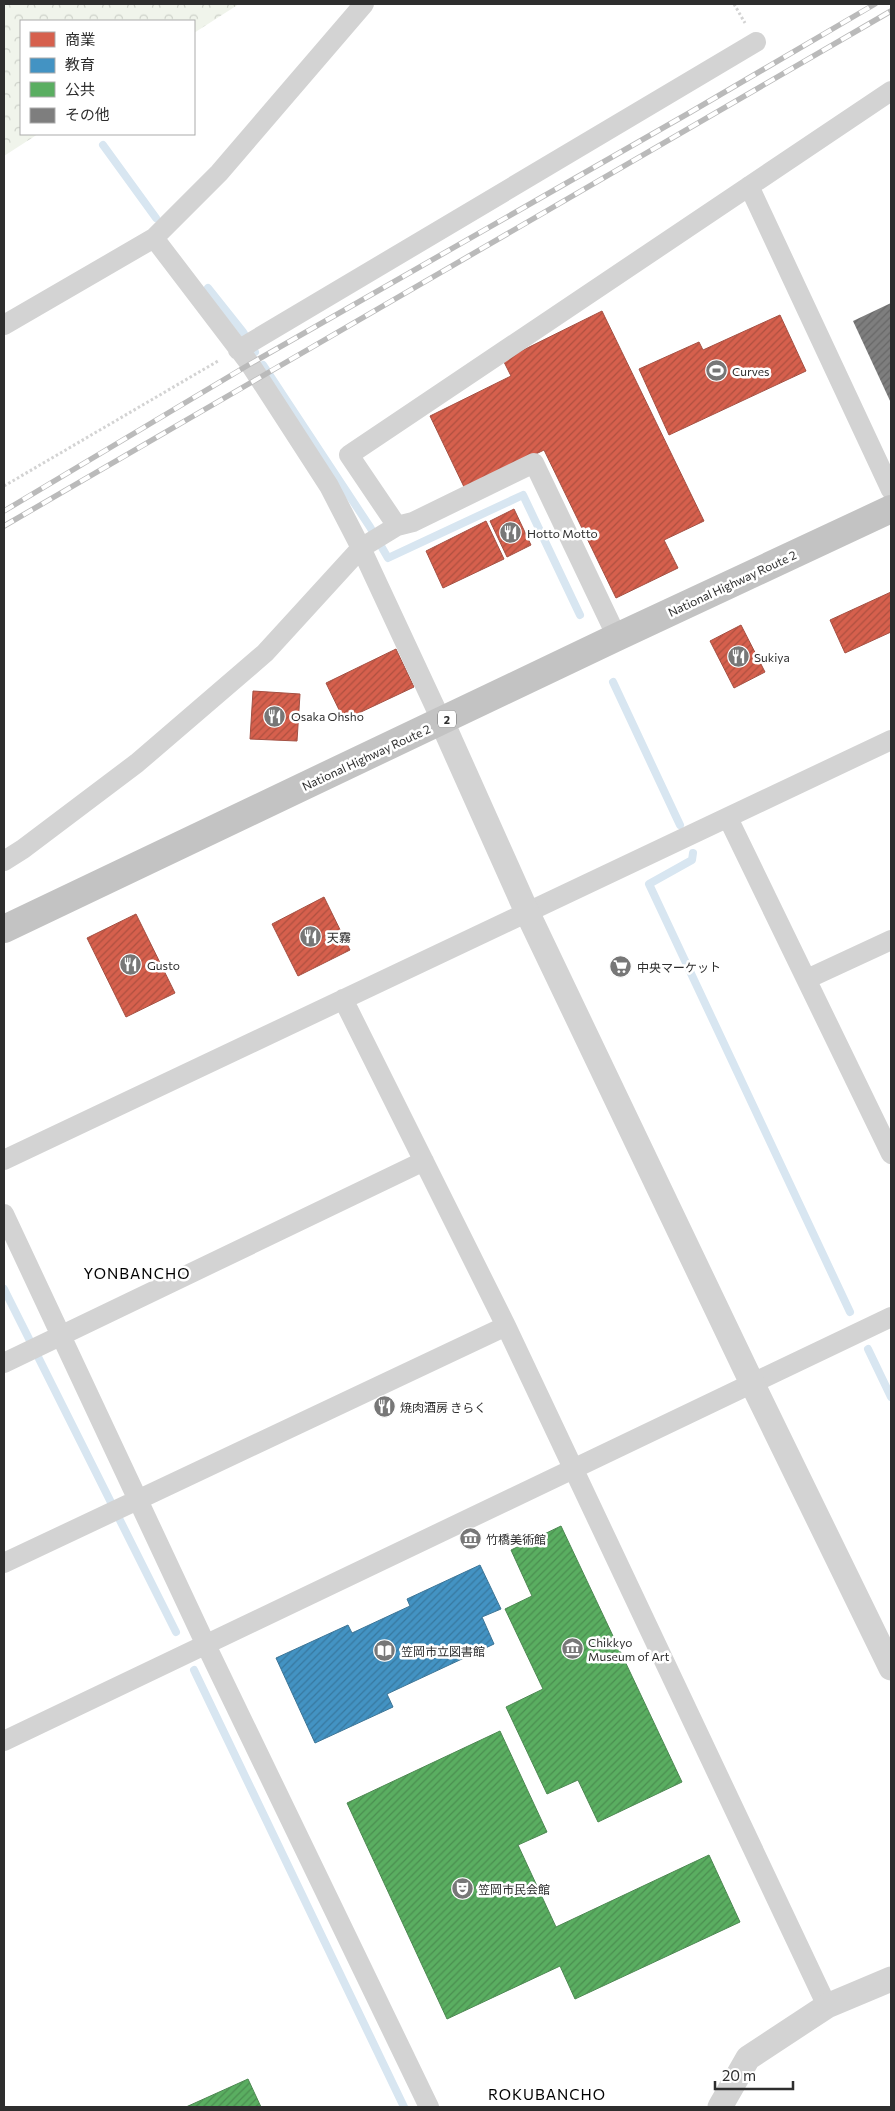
<svg xmlns="http://www.w3.org/2000/svg" width="895" height="2111" viewBox="0 0 895 2111" font-family="Commissioner,'Noto Sans JP',sans-serif">
<style>
.forest{fill:url(#forest-crowns)}
.shops{fill:url(#shops-hatch);stroke:#a45144}
.schools{fill:url(#schools-hatch);stroke:#3d7596}
.public{fill:url(#public-hatch);stroke:#4d8852}
.lines{fill:none;stroke-linecap:round;stroke-linejoin:round}
.stream{stroke:#d8e6f1;stroke-width:8}
.building{fill:url(#building-hatch)}
.path{stroke:#d3d3d3;stroke-width:3;stroke-dasharray:2.5 2.5;stroke-linecap:butt}
.minor{stroke:#d3d3d3;stroke-width:20}
.tertiary{stroke:#d3d3d3;stroke-width:25}
.trunk{stroke:#c3c3c3;stroke-width:28}
.rail-casing{stroke:#bababa;stroke-width:5.5}
.rail{stroke:#fff;stroke-width:4;stroke-dasharray:11;stroke-linecap:butt}
.labels{text-anchor:middle;dominant-baseline:central;stroke-width:5;stroke-linejoin:round;paint-order:stroke}
.shield{fill:#fff;stroke:#6d6d6d;stroke-width:1}
.shield-label{font-size:11px;font-weight:bold;fill:#2e2e2e}
.poi-label{font-size:12px;fill:#2e2e2e;stroke:#fff;text-anchor:start}
.street-label{font-size:12px;fill:#2e2e2e;stroke:#fff}
.quarter-label{font-size:15px;letter-spacing:1px;fill:#000;stroke:#fff}
</style>
<defs>
<pattern id="forest-crowns" width="20" height="18" patternUnits="userSpaceOnUse" patternTransform="scale(1.25)"><rect width="20" height="18" fill="#f0f4eb"/><path d="M2 6a3 3 0 1 1 6 0M12 15a3 3 0 1 1 6 0" fill="none" stroke="#ced2ca"/></pattern>
<pattern id="shops-hatch" width="6" height="6" patternUnits="userSpaceOnUse" patternTransform="scale(1.25)"><rect width="6" height="6" fill="#d6604d"/><path d="M-1 1l2-2M0 6l6-6M5 7l2-2" fill="none" stroke="#ae5040"/></pattern>
<pattern id="schools-hatch" width="6" height="6" patternUnits="userSpaceOnUse" patternTransform="scale(1.25)"><rect width="6" height="6" fill="#4393c3"/><path d="M-1 1l2-2M0 6l6-6M5 7l2-2" fill="none" stroke="#38789f"/></pattern>
<pattern id="public-hatch" width="6" height="6" patternUnits="userSpaceOnUse" patternTransform="scale(1.25)"><rect width="6" height="6" fill="#5aae61"/><path d="M-1 1l2-2M0 6l6-6M5 7l2-2" fill="none" stroke="#4b8e50"/></pattern>
<pattern id="building-hatch" width="6" height="6" patternUnits="userSpaceOnUse" patternTransform="scale(1.25)"><rect width="6" height="6" fill="#7e7e7e"/><path d="M-1 1l2-2M0 6l6-6M5 7l2-2" fill="none" stroke="#686868"/></pattern>
</defs>
<rect width="100%" height="100%" fill="#fff"/>
<path class="forest" d="M4,4H239L194,33V21H21V134H38L4,156Z"/>
<path class="shops" d="M602,311L704,521L664,540L678,568L616,598L544,450L465,489L430,416L511,376L503,360Z
M780,315L806,371L669,435L639,369L699,342L703,350Z
M514,509L531,545L507,557L490,521Z
M486,521L504,559L443,588L426,551Z
M891,592V632L845,653L830,620Z
M741,625L765,672L734,688L710,641Z
M396,649L414,687L344,720L326,683Z
M253,691L300,694L297,741L250,739Z
M324,897L350,950L298,976L272,924Z
M136,914L175,993L126,1017L87,938Z"/>
<path class="schools" d="M480,1565L501,1609L482,1617L494,1644L387,1694L393,1707L315,1743L276,1658L348,1625L352,1633L410,1606L407,1599Z"/>
<path class="public" d="M561,1526L682,1782L598,1822L578,1780L547,1794L506,1707L543,1689L505,1609L532,1596L511,1550Z
M500,1731L547,1832L518,1845L556,1927L709,1855L740,1922L575,1999L560,1966L447,2019L347,1803Z
M248,2079L261,2107H186Z"/>
<g class="lines">
<path class="stream" d="M103,145L156,218
M208,288L243,332L255,352
M263,365L370,527L388,558L523,495L580,615
M613,682L680,825
M693,853L692,860L649,884L850,1312
M4,1289L176,1632
M868,1349L891,1397
M194,1670L404,2107"/>
</g>
<path class="building" d="M891,303V403L853,321Z"/>
<g class="lines">
<path class="path" d="M734,4L745,23
M4,486L218,361"/>
<path class="minor" d="M749,186L891,490
M154,238L250,364L329,486L361,548L442,722
M4,325L154,238L219,173L364,4
M238,350L756,42
M397,526L349,455L891,91
M728,818L891,1154
M4,861L23,849L137,763L265,653L361,548L397,526L413,522L534,463L617,637
M807,979L891,940
M343,999L506,1326L827,2006
M4,1160L891,740
M4,1214L205,1643L429,2107
M4,1363L424,1161
M4,1563L506,1326
M4,1741L891,1317"/>
<path class="tertiary" d="M442,722L527,912L752,1383L891,1668
M720,2107L748,2058L827,2006L891,1979"/>
<path class="trunk" d="M4,929L617,637L891,509"/>
<defs>
<path id="rail" d="M4,511L250,364L689,113L875,4
M4,526L891,11"/>
</defs>
<use href="#rail" class="rail-casing"/>
<use href="#rail" class="rail"/>
</g>
<defs>
<symbol id="stadium-disc" viewBox="-11 -11 22 22"><circle r="9.5" fill="#777" stroke="#fff"/><path d="M0-5a6.5 5 0 1 0 0 10a6.5 5 0 1 0 0-10ZM-3.5-1.8h7v3.6h-7Z" fill="#fff"/></symbol>
<symbol id="restaurant-disc" viewBox="-11 -11 22 22"><circle r="9.5" fill="#777" stroke="#fff"/><path d="M-5-6h1v4h1v-4h1v4h1v-4h1v5L-1.5 .5V6h-2V.5L-5-1ZM5-6V6H3V1.5H1.5Q1.5-4 5-6Z" fill="#fff"/></symbol>
<symbol id="supermarket-disc" viewBox="-11 -11 22 22"><circle r="9.5" fill="#777" stroke="#fff"/><path d="M-6-5.5h2.5l.6 2H6L4.5 2H-2.5L-4.4-4H-6ZM-1.5 3.2a1.3 1.3 0 1 0 .1 0ZM3 3.2a1.3 1.3 0 1 0 .1 0Z" fill="#fff"/></symbol>
<symbol id="museum-disc" viewBox="-11 -11 22 22"><circle r="9.5" fill="#777" stroke="#fff"/><path d="M0-6L6-3V-2H-6V-3ZM-5-1h2V3h-2ZM-1-1h2V3h-2ZM3-1h2V3H3ZM-6 4H6V6H-6Z" fill="#fff"/></symbol>
<symbol id="library-disc" viewBox="-11 -11 22 22"><circle r="9.5" fill="#777" stroke="#fff"/><path d="M-6-4Q-3-5.5-.7-3.5V5Q-3 3-6 4ZM6-4Q3-5.5 .7-3.5V5Q3 3 6 4Z" fill="#fff"/></symbol>
<symbol id="theatre-disc" viewBox="-11 -11 22 22"><circle r="9.5" fill="#777" stroke="#fff"/><path d="M-5-5.5Q0-4 5-5.5V0Q5 5 0 6Q-5 5-5 0ZM-3.3-2.5H-1v1.5H-3.3ZM1-2.5H3.3v1.5H1ZM-2.8 1Q0 5.5 2.8 1Z" fill="#fff"/></symbol>
</defs>
<g fill-rule="evenodd">
<use href="#stadium-disc" x="704" y="358" width="25" height="25"/>
<use href="#restaurant-disc" x="498" y="520" width="25" height="25"/>
<use href="#restaurant-disc" x="726" y="644" width="25" height="25"/>
<use href="#restaurant-disc" x="262" y="704" width="25" height="25"/>
<use href="#restaurant-disc" x="298" y="924" width="25" height="25"/>
<use href="#restaurant-disc" x="118" y="952" width="25" height="25"/>
<use href="#supermarket-disc" x="608" y="954" width="25" height="25"/>
<use href="#restaurant-disc" x="372" y="1394" width="25" height="25"/>
<use href="#museum-disc" x="458" y="1526" width="25" height="25"/>
<use href="#museum-disc" x="560" y="1636" width="25" height="25"/>
<use href="#library-disc" x="372" y="1638" width="25" height="25"/>
<use href="#theatre-disc" x="450" y="1876" width="25" height="25"/>
</g>
<g class="labels">
<rect class="shield" x="438" y="710.5" width="18" height="17" rx="4"/>
<g class="shield-label">
<text x="447" y="719">2</text>
</g>
<g class="poi-label">
<text x="732" y="371">Curves</text>
<text x="527" y="533">Hotto Motto</text>
<text x="754" y="657">Sukiya</text>
<text x="291" y="716">Osaka Ohsho</text>
<text x="327" y="937">天霧</text>
<text x="147" y="965">Gusto</text>
<text x="637" y="967">中央マーケット</text>
<text x="400" y="1407">焼肉酒房 きらく</text>
<text x="486" y="1539">竹橋美術館</text>
<text x="588" y="1642">Chikkyo<tspan x="588" dy="14">Museum of Art</tspan></text>
<text x="401" y="1651">笠岡市立図書館</text>
<text x="478" y="1889">笠岡市民会館</text>
</g>
<g class="street-label">
<text transform="translate(732 583) rotate(-25)">National Highway Route 2</text>
<text transform="translate(366 757) rotate(-25)">National Highway Route 2</text>
</g>
<g class="quarter-label">
<text x="137" y="1273">YONBANCHO</text>
<text x="547" y="2094">ROKUBANCHO</text>
</g>
</g>
<rect width="895" height="2111" fill="none" stroke="#2e2e2e" stroke-width="10"/>
<rect x="20" y="20" width="175" height="115" fill="#ffffff" stroke="#ababab"/>
<rect x="30" y="32" width="25" height="15" fill="#d6604d" stroke="#ababab"/>
<text x="65" y="45" font-size="15" fill="#2e2e2e">商業</text>
<rect x="30" y="58" width="25" height="15" fill="#4393c3" stroke="#ababab"/>
<text x="65" y="70" font-size="15" fill="#2e2e2e">教育</text>
<rect x="30" y="82" width="25" height="15" fill="#5aae61" stroke="#ababab"/>
<text x="65" y="95" font-size="15" fill="#2e2e2e">公共</text>
<rect x="30" y="108" width="25" height="15" fill="#7e7e7e" stroke="#ababab"/>
<text x="65" y="120" font-size="15" fill="#2e2e2e">その他</text>
<path d="M715 2081v8h78v-8" fill="none" stroke="#2e2e2e" stroke-width="2.5"/>
<text x="722" y="2081" font-size="15" fill="#2e2e2e" stroke="#ffffff" stroke-width="4" paint-order="stroke">20 m</text>
</svg>
